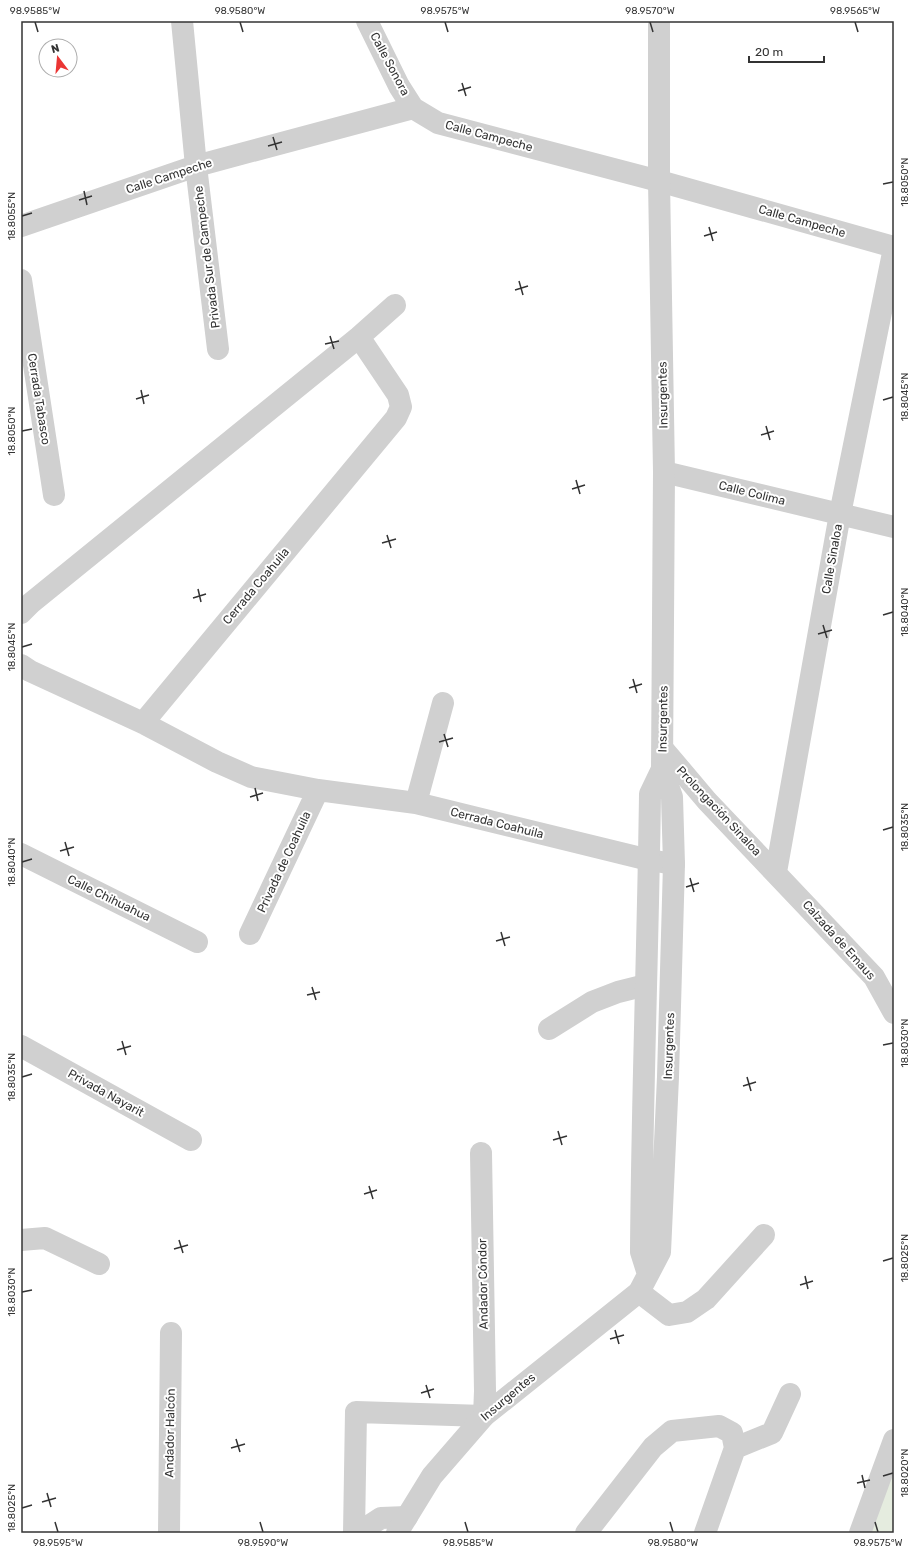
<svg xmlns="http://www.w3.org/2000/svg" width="915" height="1554" viewBox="0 0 915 1554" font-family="Rubik,sans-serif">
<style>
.green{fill:#e5ecdf}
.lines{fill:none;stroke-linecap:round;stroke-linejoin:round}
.minor{stroke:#d0d0d0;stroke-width:22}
.tertiary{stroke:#d0d0d0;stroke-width:22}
.ticks{fill:none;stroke:#333;stroke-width:1.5}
.labels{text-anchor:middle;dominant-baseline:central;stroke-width:4;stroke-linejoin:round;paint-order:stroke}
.street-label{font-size:12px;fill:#333;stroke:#fff}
.neatline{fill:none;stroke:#333;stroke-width:1.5}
.ticks-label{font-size:10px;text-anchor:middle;fill:#333}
</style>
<rect width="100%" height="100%" fill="#fff"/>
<path class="green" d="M894,1451V1533H866Z"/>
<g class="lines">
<path class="minor" d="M182,21L196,166L218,349
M367,21L399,86L413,108L438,123L659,181L894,247
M21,226L196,166L413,108
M21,280L54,495
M664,472L894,527
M21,613L31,603L359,337L395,305
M21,665L30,671L143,723L217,762L251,777L318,790L416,803L649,860L674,864
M143,723L396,418L401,407L398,395L359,337
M663,749L707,801L874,977L894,1013
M416,803L443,703
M21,854L197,942
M776,872L840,514L894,248
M250,934L318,790
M549,1029L592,1002L618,992L646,985
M21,1046L191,1140
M21,1240L45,1238L99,1264
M639,1292L669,1315L687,1312L706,1299L764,1235
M735,1448L772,1433L790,1394
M169,1533L171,1333
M354,1533L356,1412L484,1416L485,1391L481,1153
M358,1533L381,1518L407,1517
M586,1533L653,1447L672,1431L719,1426L732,1433L735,1448L705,1533
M860,1533L894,1440"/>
<path class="tertiary" d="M648,1274L641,1252C642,1099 648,947 650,794L662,769
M397,1533L432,1476L484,1416L639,1292L660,1252L668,1077L674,864L672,797L662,769L664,472L659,181V21"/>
</g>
<path class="ticks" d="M35,22L38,32M240,22L243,32M445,22L448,32M650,22L653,32M855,22L858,32M462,83L466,96M458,91L471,87M273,137L277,150M268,146L282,142M883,184L893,182M84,191L87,205M79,200L92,196M22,216L32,213M709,227L713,241M704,236L717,232M519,281L523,295M515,290L528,286M330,336L334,349M325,344L339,341M141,390L144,404M136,399L149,395M883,400L893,397M766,426L770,440M22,431L32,429M761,435L774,431M576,480L580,494M572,489L585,485M387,535L391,548M382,543L396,539M198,589L201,602M193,598L206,594M883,615L893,612M823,625L827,638M818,634L832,630M22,647L32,644M633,679L637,693M629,688L642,684M444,734L448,747M439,742L453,738M255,788L258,801M250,797L263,793M883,830L893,827M65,842L69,856M60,851L74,847M22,862L32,859M690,878L694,892M686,887L699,883M501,932L505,946M496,941L510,937M312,987L316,1000M307,995L320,992M122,1041L126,1055M883,1045L893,1043M117,1050L131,1046M22,1077L32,1074M747,1077L751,1091M743,1086L756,1082M558,1131L562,1145M553,1140L567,1136M369,1186L373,1199M364,1194L377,1190M179,1240L183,1253M174,1249L188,1245M883,1261L893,1258M805,1276L808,1289M800,1285L813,1281M22,1292L32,1290M615,1330L619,1344M610,1339L624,1335M426,1385L430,1398M421,1393L434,1389M236,1439L240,1452M231,1448L245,1444M862,1475L865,1488M883,1476L893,1473M857,1483L870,1480M47,1493L51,1507M42,1502L56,1498M22,1508L32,1505M55,1522L58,1532M260,1522L263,1532M465,1522L468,1532M670,1522L673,1532M875,1522L878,1532"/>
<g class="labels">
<g class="street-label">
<text transform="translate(390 64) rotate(62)">Calle Sonora</text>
<text transform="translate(489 136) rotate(15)">Calle Campeche</text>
<text transform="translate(169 176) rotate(-18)">Calle Campeche</text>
<text transform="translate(802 221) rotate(16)">Calle Campeche</text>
<text transform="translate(207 257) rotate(-97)">Privada Sur de Campeche</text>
<text transform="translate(663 395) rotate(-91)">Insurgentes</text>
<text transform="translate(39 399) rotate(81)">Cerrada Tabasco</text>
<text transform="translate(752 493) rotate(14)">Calle Colima</text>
<text transform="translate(832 559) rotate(-80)">Calle Sinaloa</text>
<text transform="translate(256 586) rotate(-50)">Cerrada Coahuila</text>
<text transform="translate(663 719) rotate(-89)">Insurgentes</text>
<text transform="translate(719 811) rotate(47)">Prolongación Sinaloa</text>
<text transform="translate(497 823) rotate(14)">Cerrada Coahuila</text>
<text transform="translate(284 862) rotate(-65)">Privada de Coahuila</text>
<text transform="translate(109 898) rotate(26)">Calle Chihuahua</text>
<text transform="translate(839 940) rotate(48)">Calzada de Emaus</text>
<text transform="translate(669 1046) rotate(-88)">Insurgentes</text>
<text transform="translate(106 1093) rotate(29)">Privada Nayarit</text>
<text transform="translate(483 1284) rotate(-91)">Andador Cóndor</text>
<text transform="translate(508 1397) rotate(-40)">Insurgentes</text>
<text transform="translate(170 1433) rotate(-89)">Andador Halcón</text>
</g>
</g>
<rect width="915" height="1554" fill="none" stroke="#ffffff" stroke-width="44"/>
<g transform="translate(58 58) rotate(344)"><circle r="19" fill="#ffffff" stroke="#adadad"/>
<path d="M0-3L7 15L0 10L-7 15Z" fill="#eb3534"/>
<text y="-6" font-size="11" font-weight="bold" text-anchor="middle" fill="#333333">N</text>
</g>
<path d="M749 56v6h75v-6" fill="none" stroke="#333333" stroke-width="2"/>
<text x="755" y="56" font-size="12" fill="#333333" stroke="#ffffff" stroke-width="3" paint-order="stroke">20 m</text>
<rect x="22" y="22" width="871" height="1510" class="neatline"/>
<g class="ticks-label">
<text x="35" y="14">98.9585°W</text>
<text x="240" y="14">98.9580°W</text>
<text x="445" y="14">98.9575°W</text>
<text x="650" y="14">98.9570°W</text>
<text x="855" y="14">98.9565°W</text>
<text transform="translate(904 182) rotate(-90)" y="4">18.8050°N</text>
<text transform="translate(11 216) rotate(-90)" y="4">18.8055°N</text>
<text transform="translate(904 397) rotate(-90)" y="4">18.8045°N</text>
<text transform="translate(11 431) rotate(-90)" y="4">18.8050°N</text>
<text transform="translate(904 612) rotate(-90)" y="4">18.8040°N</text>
<text transform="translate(11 647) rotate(-90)" y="4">18.8045°N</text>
<text transform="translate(904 827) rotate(-90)" y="4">18.8035°N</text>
<text transform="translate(11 862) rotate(-90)" y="4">18.8040°N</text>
<text transform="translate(904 1043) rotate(-90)" y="4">18.8030°N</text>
<text transform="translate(11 1077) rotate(-90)" y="4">18.8035°N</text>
<text transform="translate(904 1258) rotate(-90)" y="4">18.8025°N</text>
<text transform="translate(11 1292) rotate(-90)" y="4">18.8030°N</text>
<text transform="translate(904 1473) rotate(-90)" y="4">18.8020°N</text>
<text transform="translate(11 1508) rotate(-90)" y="4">18.8025°N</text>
<text x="58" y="1546">98.9595°W</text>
<text x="263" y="1546">98.9590°W</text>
<text x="468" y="1546">98.9585°W</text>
<text x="673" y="1546">98.9580°W</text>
<text x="878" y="1546">98.9575°W</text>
</g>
</svg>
